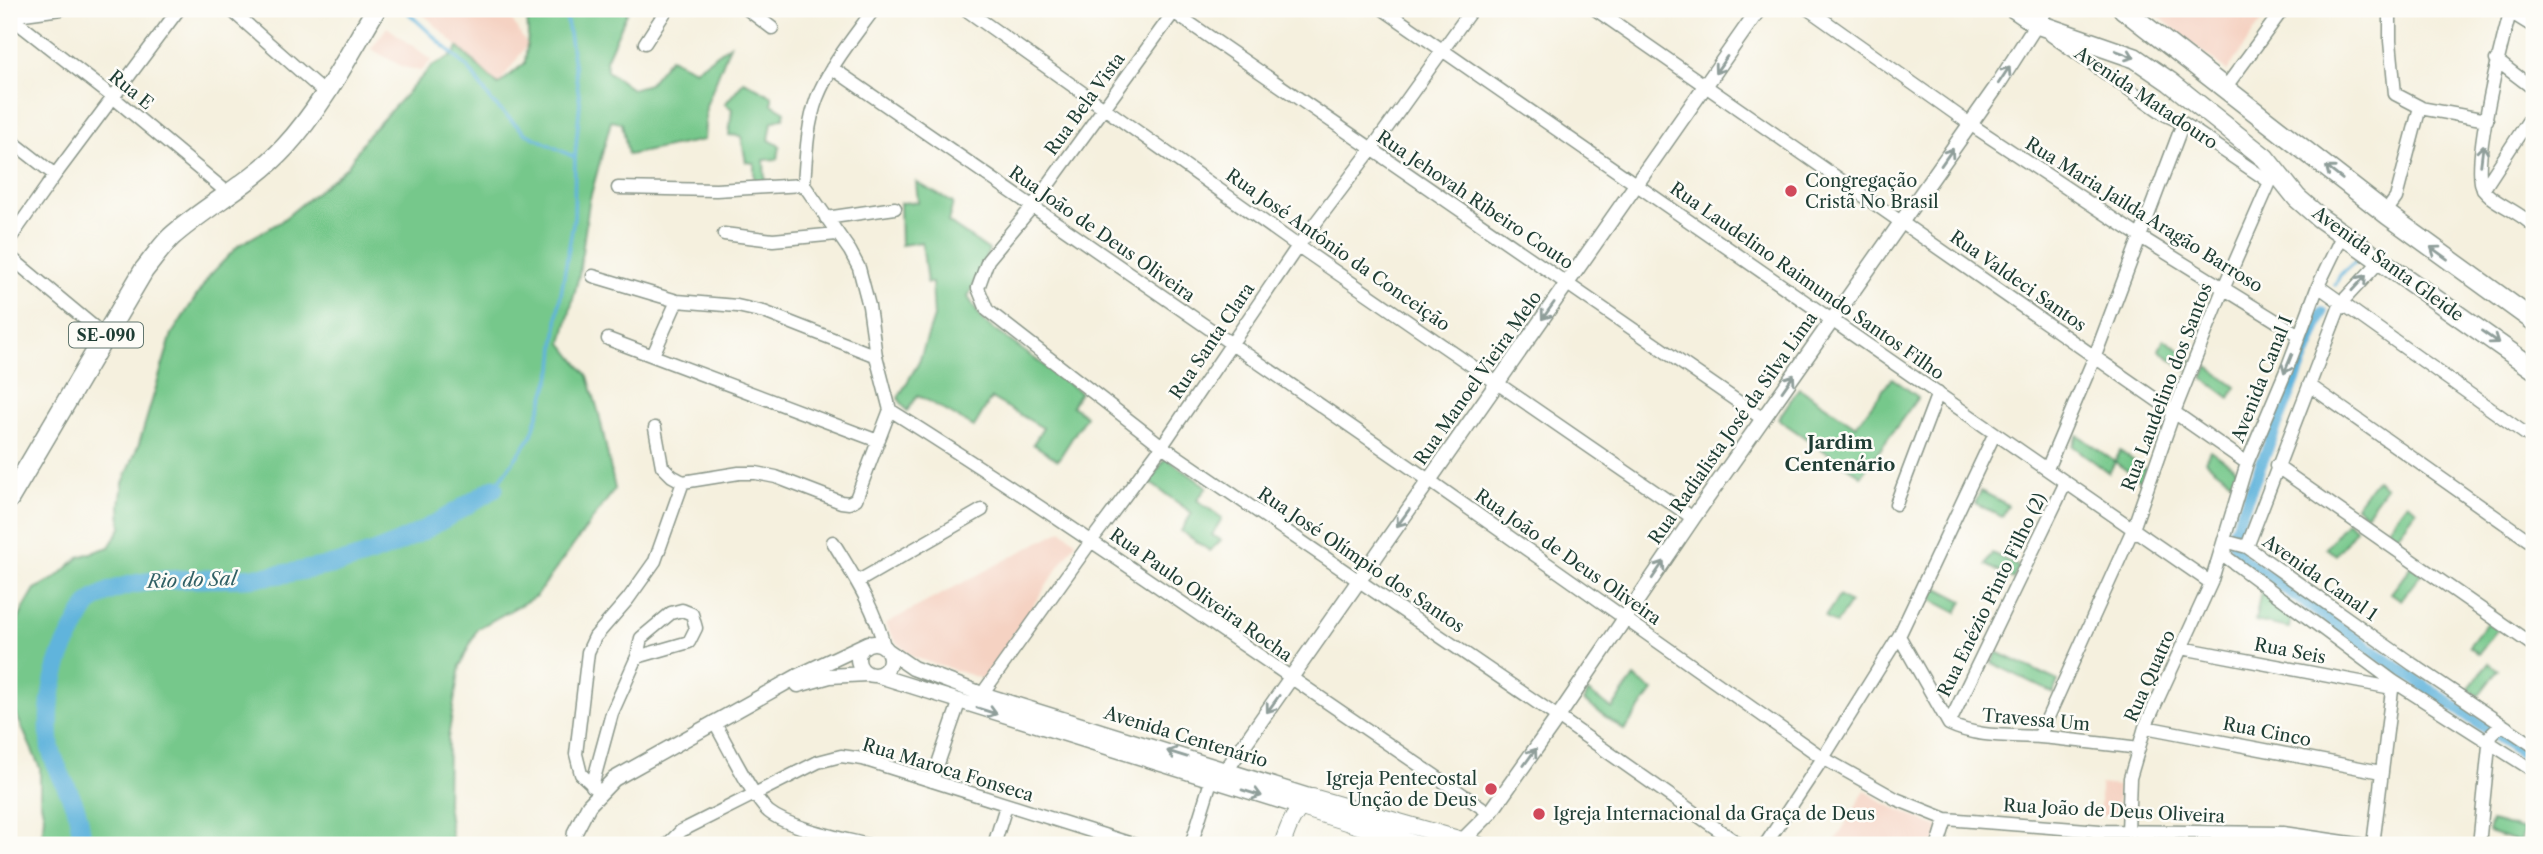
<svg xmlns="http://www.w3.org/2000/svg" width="2543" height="854" viewBox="0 0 2543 854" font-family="'Libre Caslon Text',serif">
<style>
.built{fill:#f5d2c2}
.green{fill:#76c88b;stroke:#4a8260;stroke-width:2}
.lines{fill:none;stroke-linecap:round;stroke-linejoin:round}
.stream{stroke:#60b4dc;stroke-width:3.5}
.canal{stroke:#60b4dc;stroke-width:12}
.river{stroke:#60b4dc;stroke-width:19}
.minor-casing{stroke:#8a9689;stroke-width:15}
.tertiary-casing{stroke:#8a9689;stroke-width:17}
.secondary-casing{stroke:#8a9689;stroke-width:18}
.primary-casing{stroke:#8a9689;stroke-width:22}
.minor{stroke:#fff;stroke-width:12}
.tertiary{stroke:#fff;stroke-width:14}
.secondary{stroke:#fff;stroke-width:16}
.primary{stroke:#fff;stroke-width:19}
.oneway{stroke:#8f9e9a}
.poi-dot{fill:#d1495b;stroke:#fdfcf7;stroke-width:2.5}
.labels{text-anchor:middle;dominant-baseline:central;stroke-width:5;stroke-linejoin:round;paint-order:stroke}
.shield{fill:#fdfcf7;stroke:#62766e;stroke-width:2}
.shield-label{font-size:16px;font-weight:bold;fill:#1f3d34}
.street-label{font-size:18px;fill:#1f3d34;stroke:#fdfcf7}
.poi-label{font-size:18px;fill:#1f3d34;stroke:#fdfcf7;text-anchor:start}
.neighbourhood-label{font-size:19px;font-weight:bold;fill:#1f3d34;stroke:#fdfcf7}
.water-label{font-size:19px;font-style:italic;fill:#326166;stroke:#fdfcf7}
</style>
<rect width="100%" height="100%" fill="#fdfcf7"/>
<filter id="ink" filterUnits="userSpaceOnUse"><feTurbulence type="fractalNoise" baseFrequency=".0143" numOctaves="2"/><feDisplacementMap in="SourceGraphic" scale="14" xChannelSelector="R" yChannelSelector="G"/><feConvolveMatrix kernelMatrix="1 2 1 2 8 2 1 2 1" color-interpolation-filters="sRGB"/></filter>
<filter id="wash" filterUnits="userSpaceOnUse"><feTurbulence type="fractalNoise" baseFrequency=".00686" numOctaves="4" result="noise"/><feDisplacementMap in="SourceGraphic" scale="28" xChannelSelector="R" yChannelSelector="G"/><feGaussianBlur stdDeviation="1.57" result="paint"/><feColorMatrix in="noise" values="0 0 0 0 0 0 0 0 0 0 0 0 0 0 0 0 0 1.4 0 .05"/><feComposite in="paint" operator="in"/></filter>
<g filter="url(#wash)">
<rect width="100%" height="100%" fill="#f5f0de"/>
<path class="built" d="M418,9H512L511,19L527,45L498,85Z
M2149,9H2270L2227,71Z
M387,27L432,60L421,71L403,67L371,49Z
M1062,530L1076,542L983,679L913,657L895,641L885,624Z
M2100,784L2118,786L2117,816H2100Z
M1865,790L1883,803L1941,828L1935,845H1833Z"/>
<path class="green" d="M527,9H629L606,60L607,71L632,89L649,84L670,58L695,70L730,45L706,106L704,140L628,155L622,123L611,121L589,202L579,275L562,343L588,376L599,414L615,489L536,596L477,629L460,666L448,738L447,804L453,845H38L42,839L44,816L40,799V768L13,707L9,685L10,638L24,608L35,589L56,578L79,557L109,547L121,528L120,505L123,483L139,444L172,334L210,275L239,245L280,222L347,167L366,137L432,66L454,55L458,47L498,85L525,63L528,35Z
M744,81L772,96V104L785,112L783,118L772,122L769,140L780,146L778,159L764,160L765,184H754V163L746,162L741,136L729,135L732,109L725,104Z
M916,182L953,203L948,222L989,250L968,297L983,321L1080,392L1072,406L1086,416L1058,460L1033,444L1043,428L991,398L974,427L918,395L907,411L898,398L919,362L934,317L932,283H927L922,242L901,245L900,203L918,202Z
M2164,339L2192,359L2186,370L2159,350Z
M2208,367L2236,387L2230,398L2203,378Z
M1892,378L1918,397L1861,476L1778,419L1799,388L1856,426Z
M2078,435L2115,462L2120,451L2148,471L2142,482L2115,462L2109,473L2073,446Z
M2210,450L2238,470L2231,481L2205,461Z
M1166,458L1207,487L1197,500L1222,518L1212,535L1221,540L1210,551L1181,531L1192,513L1149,482Z
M2376,480L2386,487L2366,514L2356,506Z
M1981,491L2008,505L2002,517L1975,503Z
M2407,503L2417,510L2396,537L2387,529Z
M2347,521L2356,529L2336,555L2326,548Z
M1992,553L2019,567L2013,579L1986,565Z
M2412,566L2421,574L2401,600L2391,593Z
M1936,587L1963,601L1957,613L1930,599Z
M2261,591L2292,612L2289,628L2255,621Z
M1839,596L1850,603L1836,624L1825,617Z
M2489,620L2499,627L2479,654L2469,646Z
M1997,652L2058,681L2053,693L1992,663Z
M2489,663L2498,670L2478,696L2468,689Z
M1634,677L1653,691L1624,730L1584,701L1588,692L1612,709Z
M2491,821L2524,830L2520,842L2488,832Z"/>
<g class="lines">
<path class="stream" d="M404,9L469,69L492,102L525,133L574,157
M2335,285L2340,275L2358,259
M494,488L531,437L553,369L558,311L574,218L575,157L580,102L565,9"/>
<path class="canal" d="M2322,313L2231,539L2242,558L2373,651L2534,761"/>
<path class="river" d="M83,845C81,833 80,820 76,809C70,791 52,762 50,745C47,708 52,670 70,637C76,626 83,609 92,601C134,571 208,582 258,577C279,575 301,571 321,567C385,556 440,523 494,488"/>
</g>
</g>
<g filter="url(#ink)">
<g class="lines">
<defs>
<path id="minor" d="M230,9L325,93
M747,9L772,28
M874,9C854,37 830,65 817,98C807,125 806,156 804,185L850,251L859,268L869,306L876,356L890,410
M965,9L1298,246L1693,518
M1169,9L1763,419
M1176,9L1032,207L988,260L978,288L987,310L1162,446L1558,717L1740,845
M1383,9L2211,583
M1595,9L2247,463
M1808,9L1970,124L2139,236L2299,335
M2505,9L2534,27
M2511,9C2503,38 2470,166 2483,189C2490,202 2522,212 2534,227
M9,16L114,98L229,194
M9,16L61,9
M2051,35L2166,115L2183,123L2270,182L2273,177
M645,43L667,9
M2496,60L2534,89
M832,68L1430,481L1823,758L1896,799L1946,819L2100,831L2283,833L2365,845
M2225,88L2283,9
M2420,108L2487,120
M9,139L55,175
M618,188L716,190L804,185
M2483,190L2534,112
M2385,213L2396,198L2420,107L2395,94L2390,41V9
M826,218L895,208
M724,234L773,240L837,234
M9,240L55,175L179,9
M9,256L105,336
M593,276L677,301L737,306L764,312L876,356
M2318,286L2534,440
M608,339L878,441
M653,355L677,301
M2309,385L2534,544
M890,410C1094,538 1290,679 1490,813
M655,428L662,466L672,476L683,482L739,473H756L776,477L841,502L849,503L856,499L890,410
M2276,466L2534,646
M2047,469L2095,356L2183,123
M1896,504L1938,393
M2225,541L2247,547L2412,664L2534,746
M833,542C853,575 875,608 884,646
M2225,545L2226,557L2393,681L2534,771
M2247,547L2341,303L2380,261
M857,582L982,510
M1899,636L1949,724C1978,738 2009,735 2040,737C2073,740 2106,744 2139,748
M2182,648L2392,688
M982,694L1092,540L1162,446L1298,246L1371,150L1472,9
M714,722C726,742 753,799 769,812C789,828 841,838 868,845
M1949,724L2066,482
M2145,727L2381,772
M2039,737L2133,529L2174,412L2224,287L2270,182
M932,781L959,703
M592,786L612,713L637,657L641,638L671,613L682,610L692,614L696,628L689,642L637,657
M600,792L581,774L576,754L588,652L595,637L628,599L655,561L683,482
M2128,831L2130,778L2145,727L2211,583L2247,463L2288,366L2318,286L2343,234
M667,845L681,831L818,762L841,756L863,759L1135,845
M994,845L1006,806
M1191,845L1211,781
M1765,845L1823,758L1899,636L1994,435
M1938,845L1946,819
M2095,845L2100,831
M2373,845L2393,682
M2479,845L2490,736L2502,724"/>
<path id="tertiary" d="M858 659a16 16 0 1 1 32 0a16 16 0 1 1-32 0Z
M887,650L913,668L982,694L1312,797
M876,675L1299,807
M798,685L830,676L866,674
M1227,769L1759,9
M573,845L575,832L589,805L614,779L798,676L868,643
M1453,845L1463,840L1490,813L1558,717L1693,518L1995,89L2046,9"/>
<path id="secondary" d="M1299,807L1419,845
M1282,845C1289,824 1294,811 1312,797L1479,845"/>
<path id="primary" d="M2015,9L2037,24L2135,58L2170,82L2265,158L2297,198L2320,218L2534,369
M2123,9L2388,215L2534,321
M9,499L144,270C153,259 161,247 171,237C207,205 252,183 285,147C322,107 348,56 376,9"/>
</defs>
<use href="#minor" class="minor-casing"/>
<use href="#tertiary" class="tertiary-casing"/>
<use href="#secondary" class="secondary-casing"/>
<use href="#primary" class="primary-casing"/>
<use href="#minor" class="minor"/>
<use href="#tertiary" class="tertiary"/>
<use href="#secondary" class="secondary"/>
<use href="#primary" class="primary"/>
</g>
<defs><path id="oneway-shaft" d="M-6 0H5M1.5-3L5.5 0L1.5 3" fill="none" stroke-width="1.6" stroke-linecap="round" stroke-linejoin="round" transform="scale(1.75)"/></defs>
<g class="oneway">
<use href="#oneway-shaft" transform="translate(2125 54) rotate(21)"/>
<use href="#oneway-shaft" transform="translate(1721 65) rotate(125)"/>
<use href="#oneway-shaft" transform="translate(2004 75) rotate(-57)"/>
<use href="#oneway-shaft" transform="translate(2482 155) rotate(-83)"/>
<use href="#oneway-shaft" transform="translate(1947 157) rotate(-55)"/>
<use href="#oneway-shaft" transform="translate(2334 173) rotate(-142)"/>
<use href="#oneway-shaft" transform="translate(2439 253) rotate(-144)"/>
<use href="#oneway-shaft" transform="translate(2359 283) rotate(-47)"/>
<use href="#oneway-shaft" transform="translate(1548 311) rotate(126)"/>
<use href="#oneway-shaft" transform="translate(2490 337) rotate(35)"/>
<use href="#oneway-shaft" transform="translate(2288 364) rotate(112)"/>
<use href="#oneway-shaft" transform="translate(1788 383) rotate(-55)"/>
<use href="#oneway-shaft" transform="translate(1403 518) rotate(126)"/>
<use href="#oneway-shaft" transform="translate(1658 570) rotate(-56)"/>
<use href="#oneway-shaft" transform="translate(1273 704) rotate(126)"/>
<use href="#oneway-shaft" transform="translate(987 711) rotate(17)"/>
<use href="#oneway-shaft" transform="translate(1177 754) rotate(-163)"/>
<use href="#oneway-shaft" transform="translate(1530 757) rotate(-54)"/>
<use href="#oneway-shaft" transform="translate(1252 793) rotate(17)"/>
</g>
</g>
<g class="poi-dot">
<circle cx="1791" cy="191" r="7"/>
<circle cx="1491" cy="789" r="7"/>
<circle cx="1539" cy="814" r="7"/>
</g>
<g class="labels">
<rect class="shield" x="69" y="322.5" width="74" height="25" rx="5"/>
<g class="shield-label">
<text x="106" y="335">SE-090</text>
</g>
<g class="street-label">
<text transform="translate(131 90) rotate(39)">Rua E</text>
<text transform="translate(2146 98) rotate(34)">Avenida Matadouro</text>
<text transform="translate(1085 104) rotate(-54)">Rua Bela Vista</text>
<text transform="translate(1475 200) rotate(34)">Rua Jehovah Ribeiro Couto</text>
<text transform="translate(2144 215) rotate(32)">Rua Maria Jailda Aragão Barroso</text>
<text transform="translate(1102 234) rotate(35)">Rua João de Deus Oliveira</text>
<text transform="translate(1338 250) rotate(35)">Rua José Antônio da Conceição</text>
<text transform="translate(2388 264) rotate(36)">Avenida Santa Gleide</text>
<text transform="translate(1807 281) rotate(35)">Rua Laudelino Raimundo Santos Filho</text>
<text transform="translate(2018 281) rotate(35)">Rua Valdeci Santos</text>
<text transform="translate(1212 341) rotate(-56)">Rua Santa Clara</text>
<text transform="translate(1478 378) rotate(-55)">Rua Manoel Vieira Melo</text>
<text transform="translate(2262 379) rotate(-68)">Avenida Canal I</text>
<text transform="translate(2167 387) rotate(-69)">Rua Laudelino dos Santos</text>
<text transform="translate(1733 428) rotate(-55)">Rua Radialista José da Silva Lima</text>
<text transform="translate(1568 557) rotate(35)">Rua João de Deus Oliveira</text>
<text transform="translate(1361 560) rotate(34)">Rua José Olímpio dos Santos</text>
<text transform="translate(2320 578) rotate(35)">Avenida Canal 1</text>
<text transform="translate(1201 595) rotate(35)">Rua Paulo Oliveira Rocha</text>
<text transform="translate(1992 595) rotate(-64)">Rua Enézio Pinto Filho (2)</text>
<text transform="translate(2290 651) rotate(11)">Rua Seis</text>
<text transform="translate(2150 676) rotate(-66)">Rua Quatro</text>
<text transform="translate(2036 720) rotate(5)">Travessa Um</text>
<text transform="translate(2267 732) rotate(11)">Rua Cinco</text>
<text transform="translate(1186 737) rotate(17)">Avenida Centenário</text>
<text transform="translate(948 770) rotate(17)">Rua Maroca Fonseca</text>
<text transform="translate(2114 811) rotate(3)">Rua João de Deus Oliveira</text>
</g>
<g class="poi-label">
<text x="1805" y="181">Congregação<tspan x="1805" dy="21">Cristã No Brasil</tspan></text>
<text x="1477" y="779" text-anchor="end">Igreja Pentecostal<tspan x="1477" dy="21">Unção de Deus</tspan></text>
<text x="1553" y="814">Igreja Internacional da Graça de Deus</text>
</g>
<g class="neighbourhood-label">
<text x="1840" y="442">Jardim<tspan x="1840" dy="22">Centenário</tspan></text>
</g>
<g class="water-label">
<text transform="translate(192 580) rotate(-2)">Rio do Sal</text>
</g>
</g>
<rect width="2543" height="854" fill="none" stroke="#fdfcf7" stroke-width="35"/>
</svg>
